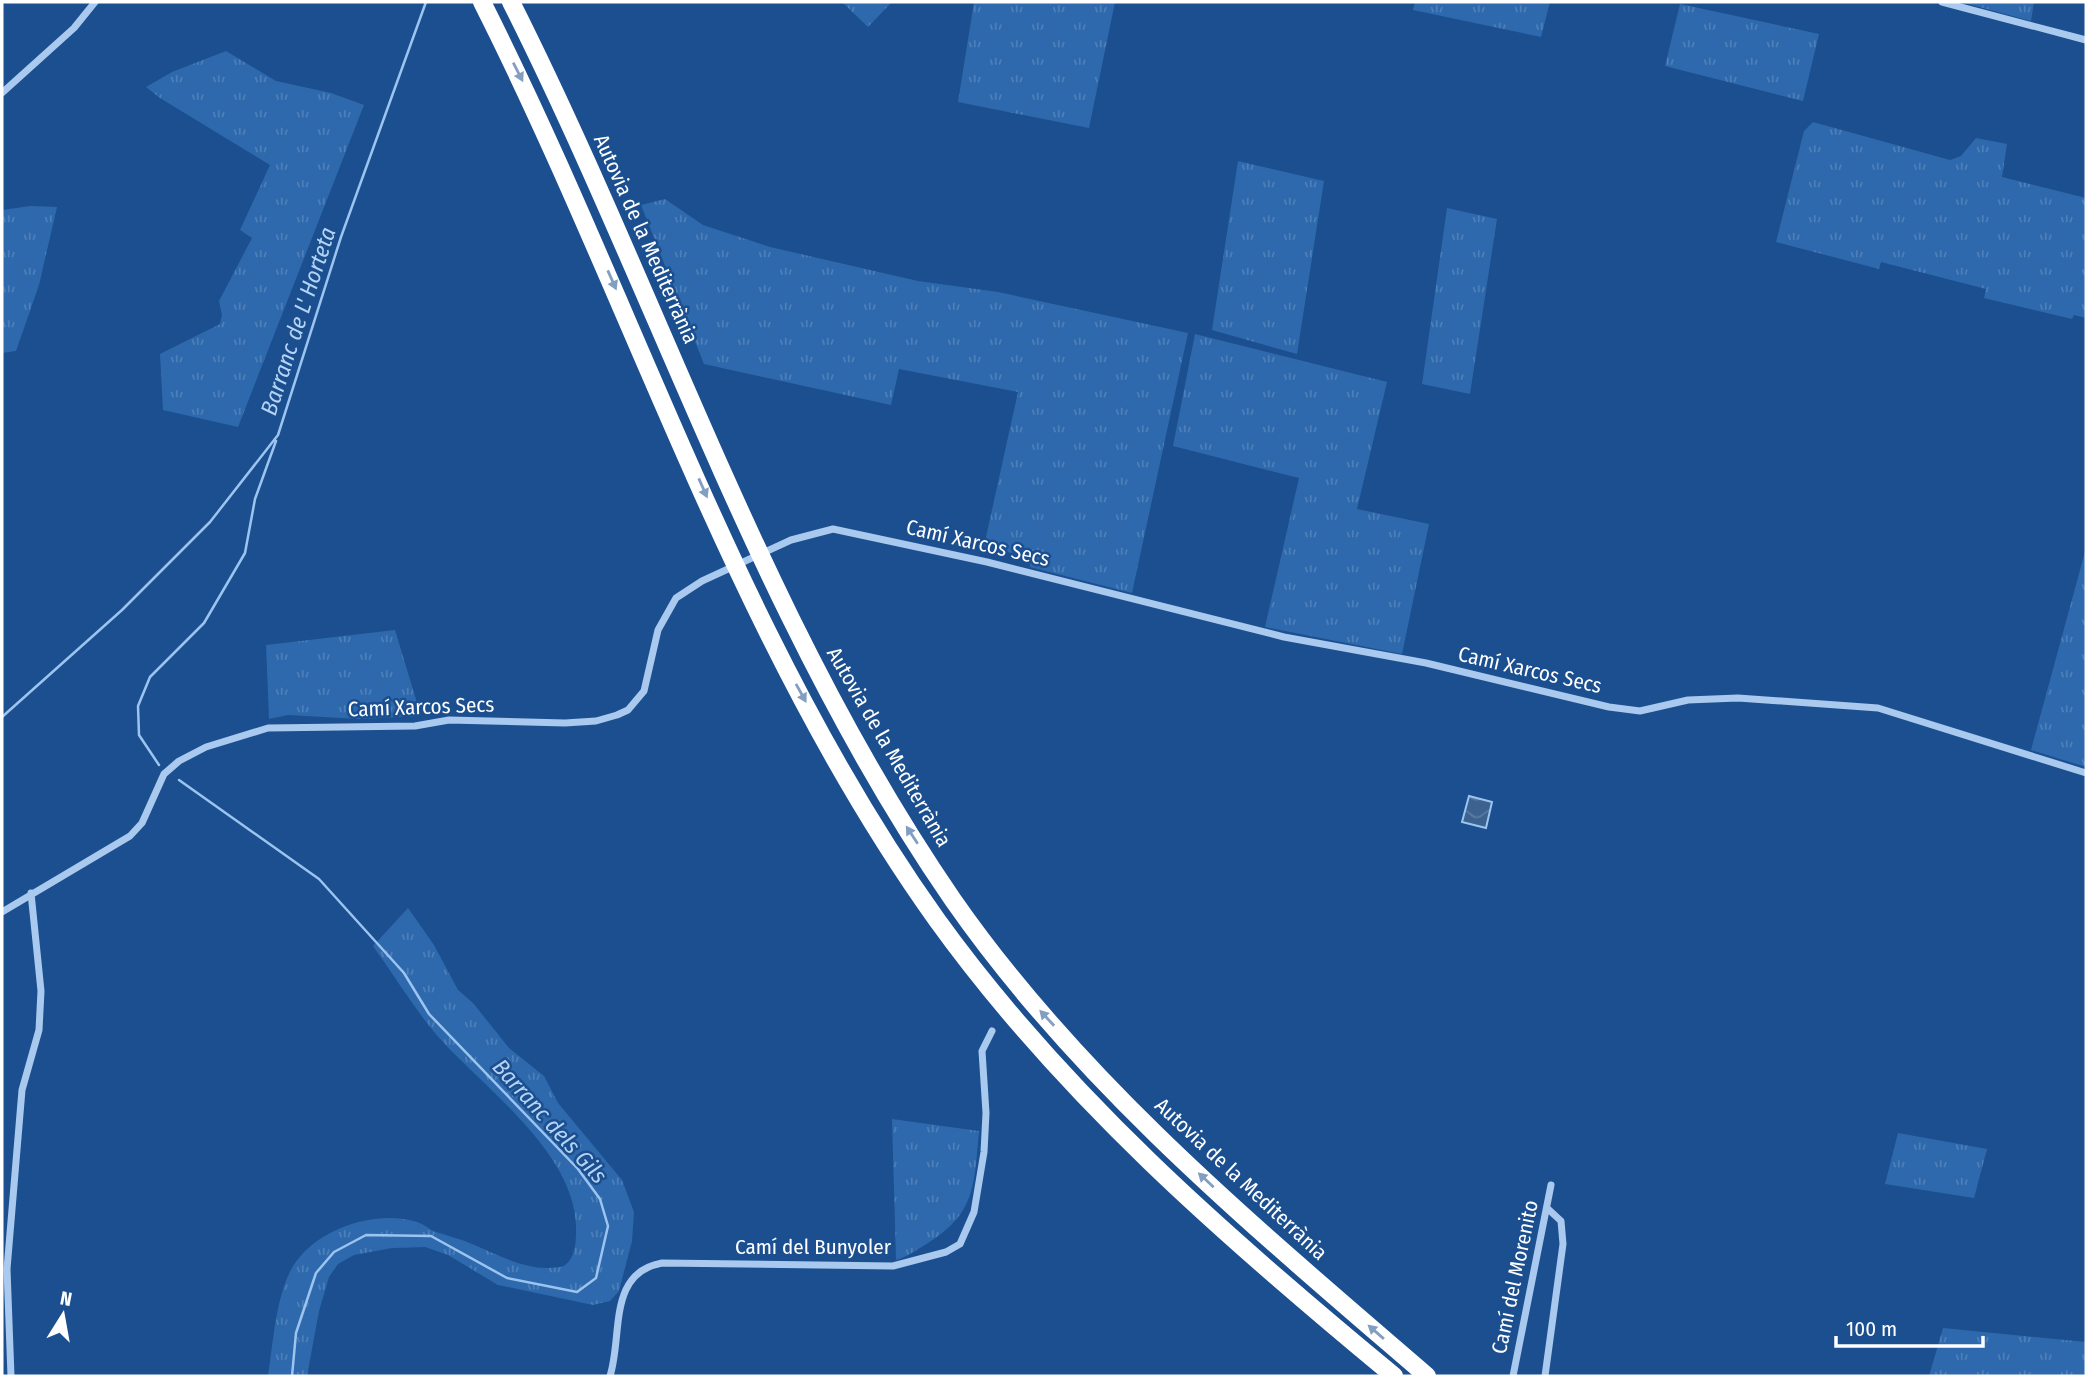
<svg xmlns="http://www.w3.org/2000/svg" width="2088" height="1378" viewBox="0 0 2088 1378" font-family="'Fira Sans Condensed',sans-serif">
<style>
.grass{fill:url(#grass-tufts)}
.water{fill:url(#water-waves);stroke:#9cc4f0;stroke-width:2}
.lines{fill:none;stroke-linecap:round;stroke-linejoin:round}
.stream{stroke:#9cc4f0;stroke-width:2.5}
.minor{stroke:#a9c9ee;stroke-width:7}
.motorway{stroke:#fff;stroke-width:18}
.oneway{fill:#829ec1}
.labels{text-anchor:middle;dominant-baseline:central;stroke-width:5;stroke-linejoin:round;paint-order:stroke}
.street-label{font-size:21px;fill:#fff;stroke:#1b4f8f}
.water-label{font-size:23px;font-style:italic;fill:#b5d3f5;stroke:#1b4f8f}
</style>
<defs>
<pattern id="grass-tufts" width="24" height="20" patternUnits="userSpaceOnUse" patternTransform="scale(1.75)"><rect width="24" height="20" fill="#2e69ad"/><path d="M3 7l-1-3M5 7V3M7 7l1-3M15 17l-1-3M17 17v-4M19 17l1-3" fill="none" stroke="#4d80b9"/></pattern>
<pattern id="water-waves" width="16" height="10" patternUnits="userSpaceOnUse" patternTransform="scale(1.75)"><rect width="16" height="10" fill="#3c6290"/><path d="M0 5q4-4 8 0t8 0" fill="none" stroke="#597aa1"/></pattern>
</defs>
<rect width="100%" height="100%" fill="#1b4f8f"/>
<path class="grass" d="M842,2H892L868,27Z
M974,2H1115L1089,128L958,102Z
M1415,2H1550L1541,37L1413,10Z
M1961,2H2034L2031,21Z
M1680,4L1819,34L1803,101L1665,66Z
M226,51L276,81L331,93L364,105L238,427L163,410L160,354L220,324L222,315L219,301L252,238L240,230L270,165L160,98L146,87L172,72Z
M1813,122L1950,160L1961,156L1976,138L2007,144L2002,177L2086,198V318L2074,315L2072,319L1984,298L1986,289L1881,262L1879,269L1776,242L1804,131Z
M1238,161L1324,181L1297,354L1212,330Z
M665,199L703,225L770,247L918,281L998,292L1188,333L1132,593L1030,567V558L984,546L1018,392L899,369L891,405L704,364L641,205Z
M30,206L57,207L39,285L16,351L2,353V210Z
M1447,208L1497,219L1470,394L1422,384Z
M1195,334L1387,382L1357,509L1429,524L1402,654L1265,627L1299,478L1173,446Z
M2086,548V767L2031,750Z
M395,630L421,716L359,719L288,715L269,719L266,645Z
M408,908L434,945L458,990L473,1003L509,1048L544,1076L558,1103L622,1180L634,1212L632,1241L619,1291L610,1301L593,1305L498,1285L448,1255L425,1247L392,1248L354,1255L338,1264L329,1277L319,1311L307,1376H268C273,1344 275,1306 288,1276C306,1232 373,1208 417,1222C424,1224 430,1230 436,1232C448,1236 461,1239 472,1244C501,1256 531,1274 564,1266C575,1258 576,1244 576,1232C579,1157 488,1091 442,1041C416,1012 396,978 373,946Z
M892,1119L979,1131C974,1186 976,1214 925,1245C916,1250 907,1257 896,1260Z
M1898,1133L1987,1149L1974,1198L1885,1184Z
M1943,1328L2086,1342V1376H1929Z"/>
<path class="water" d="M1469,796L1492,802L1486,828L1462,822Z"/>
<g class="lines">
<path class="stream" d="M2,717L122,610L210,522L278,435L341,237L426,2
M159,765L139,735L138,706L150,677L204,623L245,553L255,499L276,441
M179,780L319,879L404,973L429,1014L578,1169L600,1199L608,1226L596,1278L577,1292L507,1278L431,1236L366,1235L334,1252L316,1273L296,1333L292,1376"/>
<path class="minor" d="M1942,2L2086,40
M2,93L74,28L95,2
M2,912L130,836L142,823L164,774L179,761L206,747L268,728L415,726L449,720L565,723L596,721L617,715L628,710L644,691L658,630L676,598L702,581L791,540L833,529L987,562L1284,637L1426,663L1609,707L1640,711L1688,700L1738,698L1878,708L2086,773
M11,1376L7,1269L22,1090L39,1030L41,991L31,893
M610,1376C623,1335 607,1273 662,1263L893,1266L946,1252L960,1244L974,1212L984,1152L986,1113L982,1051L992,1031
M1513,1376L1551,1185
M1545,1376L1563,1244L1561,1221L1547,1208"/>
<path class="motorway" d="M482,2C635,305 738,642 937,920C1063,1095 1228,1239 1394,1376
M511,2C661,300 762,623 953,900C1081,1084 1259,1231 1427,1376"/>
</g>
<defs><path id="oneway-solid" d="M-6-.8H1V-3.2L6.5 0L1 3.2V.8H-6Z" transform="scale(1.75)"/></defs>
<g class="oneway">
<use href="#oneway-solid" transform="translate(518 72) rotate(63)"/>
<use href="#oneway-solid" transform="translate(612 280) rotate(66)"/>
<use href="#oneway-solid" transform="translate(703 488) rotate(66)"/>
<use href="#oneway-solid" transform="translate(801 693) rotate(61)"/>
<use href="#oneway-solid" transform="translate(912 835) rotate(-123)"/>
<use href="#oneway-solid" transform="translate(1047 1018) rotate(-133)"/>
<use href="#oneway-solid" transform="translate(1206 1180) rotate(-137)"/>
<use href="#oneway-solid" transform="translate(1376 1332) rotate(-139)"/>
</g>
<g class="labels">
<g class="street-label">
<text transform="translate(646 239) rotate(66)">Autovia de la Mediterrània</text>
<text transform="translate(978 543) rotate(13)">Camí Xarcos Secs</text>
<text transform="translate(1530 670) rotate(13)">Camí Xarcos Secs</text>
<text transform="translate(421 707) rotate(-2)">Camí Xarcos Secs</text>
<text transform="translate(889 747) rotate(60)">Autovia de la Mediterrània</text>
<text transform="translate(1241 1179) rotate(43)">Autovia de la Mediterrània</text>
<text x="813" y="1247">Camí del Bunyoler</text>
<text transform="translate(1515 1277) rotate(-78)">Camí del Morenito</text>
</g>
<g class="water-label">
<text transform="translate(298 321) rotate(-72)">Barranc de L' Horteta</text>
<text transform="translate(550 1121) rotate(48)">Barranc dels Gils</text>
</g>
</g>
<rect width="2088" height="1378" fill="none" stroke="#ffffff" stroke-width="7"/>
<g transform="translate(63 1315) rotate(11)" stroke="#1b4f8f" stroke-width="5" paint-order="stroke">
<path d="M0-5L12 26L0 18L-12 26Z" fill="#ffffff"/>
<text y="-10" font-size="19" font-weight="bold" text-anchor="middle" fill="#ffffff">N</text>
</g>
<path d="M1836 1336v10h147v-10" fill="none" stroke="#ffffff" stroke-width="3.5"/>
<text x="1846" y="1336" font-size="21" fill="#ffffff" stroke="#1b4f8f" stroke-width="5" paint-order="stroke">100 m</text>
</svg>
